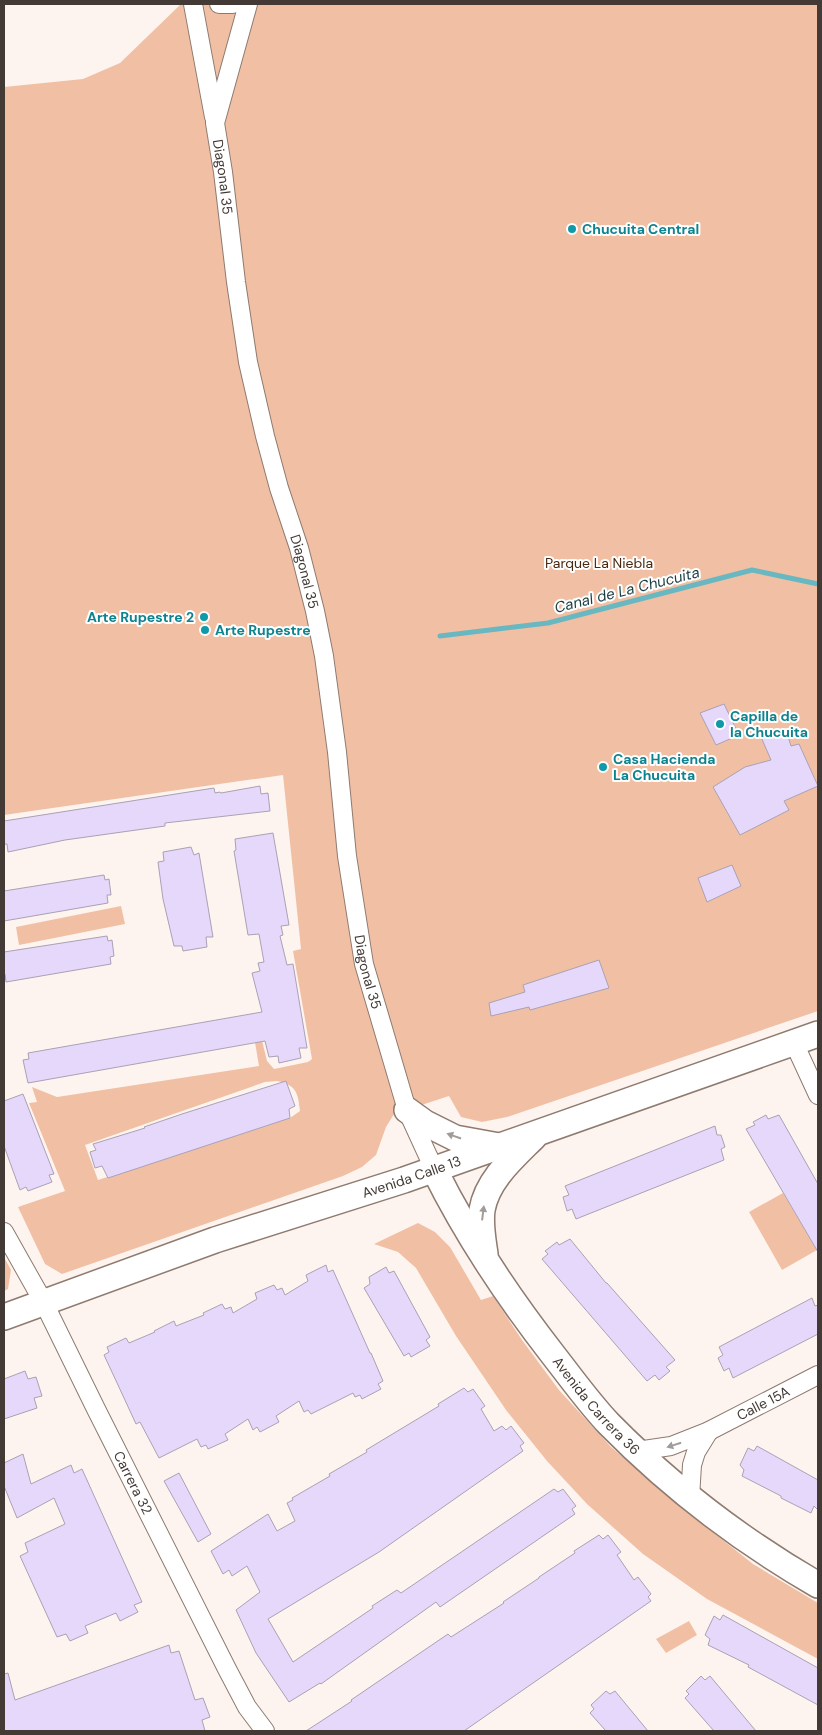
<svg xmlns="http://www.w3.org/2000/svg" width="822" height="1735" viewBox="0 0 822 1735" font-family="'DM Sans',sans-serif">
<style>
.green{fill:#f1c0a4;fill-rule:evenodd}
.lines{fill:none;stroke-linecap:round;stroke-linejoin:round}
.stream{stroke:#69b8c1;stroke-width:5}
.building{fill:#e6d8fa;stroke:#a9a1b5}
.minor-casing{stroke:#8e7a6f;stroke-width:20}
.secondary-casing{stroke:#8e7a6f;stroke-width:28}
.minor{stroke:#fff;stroke-width:18}
.secondary{stroke:#fff;stroke-width:25}
.oneway{fill:#a19c9a}
.culture-dot{fill:#0f9aa8;stroke:#fff;stroke-width:2}
.labels{text-anchor:middle;dominant-baseline:central;stroke-width:4;stroke-linejoin:round;paint-order:stroke}
.street-label{font-size:14px;fill:#433a35;stroke:#fff}
.culture-label{font-size:14px;font-weight:bold;fill:#0d838f;stroke:#fff;text-anchor:start}
.park-label{font-size:14px;fill:#4c270f;stroke:#fff}
.water-label{font-size:15px;font-style:italic;fill:#183e42;stroke:#fff}
</style>
<rect width="100%" height="100%" fill="#fdf4ef"/>
<path class="green" d="M181,4H817L818,1011L507,1117L482,1122L461,1117L449,1096L394,1114L386,1127L376,1155L362,1167L343,1176L62,1274L45,1264L18,1207L65,1191L29,1103L37,1102L32,1087L57,1097L259,1066L250,1013L258,1024L267,1061L274,1069L308,1062L312,1059L293,951L301,949L283,775L4,815V87L83,79L120,63ZM277,1081C296,1085 298,1092 300,1111L290,1118L98,1180L85,1145L265,1082Z
M121,906L125,924L19,945L16,927Z
M783,1193L817,1250L782,1270L749,1212Z
M418,1223L435,1232L450,1247L481,1300L493,1296L522,1340L559,1390L611,1447L690,1514L753,1564L818,1603V1659L707,1599L643,1554L587,1504L547,1461L506,1410L456,1336L416,1268L398,1252L374,1244Z
M4,1257L11,1270L8,1289L4,1291Z
M689,1621L697,1635L666,1653L656,1639Z"/>
<g class="lines">
<path class="stream" d="M440,636L548,623L752,570L818,584"/>
</g>
<path class="building" d="M724,704L739,735L716,745L700,713Z
M786,730L791,746L799,744L818,786L784,801L789,810L740,835L713,787L745,767L771,760L761,737Z
M260,786L261,794L268,793L270,811L165,823V826L65,840L8,852L7,844H4V821L214,788L215,793L220,792L221,793Z
M273,833L289,925L281,926L283,935L280,936L287,965L293,964L307,1048H299L301,1058L279,1063L278,1056L269,1057L265,1041L28,1083L23,1060L29,1059L28,1053L262,1012L252,973L260,971L258,963L264,962L259,934L248,935L234,851L236,850L235,839Z
M191,847L194,855L199,853L213,937H206L207,947L183,951L182,946H174L163,899L158,862L164,861L163,852Z
M732,865L741,886L707,902L698,878Z
M104,875L105,880L109,879L111,895H107L108,903L4,921V891Z
M107,936L108,941L112,940L114,956L110,957L111,964L6,982L5,974H4V952Z
M599,960L609,988L530,1010L529,1007L491,1016L489,1003L525,992L523,985Z
M286,1081L295,1106L289,1109L290,1118L108,1178L102,1166L95,1168L90,1152L96,1150L93,1144L145,1128L144,1127L182,1114Z
M23,1094L54,1174L49,1175L52,1182L28,1191L26,1187L20,1190L4,1146V1101Z
M766,1115L768,1119L779,1115L818,1184V1252L746,1129L755,1125L753,1122Z
M715,1126L717,1135H721L725,1147L721,1149L724,1160L576,1219L572,1209L567,1211L563,1197L569,1195L565,1186Z
M570,1239L606,1283H607L675,1360L666,1367L670,1371L659,1380L655,1375L647,1381L542,1259L548,1254L545,1251L557,1242L559,1245Z
M326,1265L328,1272L333,1270L370,1353H371L383,1381L378,1384L381,1389L362,1399L360,1395L355,1397L353,1393L311,1414L308,1410L304,1412L299,1401L276,1416L279,1422L260,1432L257,1427L253,1430L248,1419L225,1434L228,1440L208,1449L206,1445L201,1447L197,1439L159,1458L140,1422L136,1424L118,1385L104,1355L109,1352L107,1347L126,1338L129,1343L155,1332L154,1331L174,1321L176,1326L204,1315L203,1313L222,1304L225,1309L231,1307L233,1313L257,1299L255,1293L274,1285L277,1290L282,1288L285,1295L308,1281L306,1275Z
M386,1267L389,1273L394,1271L430,1337L426,1340L430,1346L411,1357L409,1353L404,1356L364,1288L370,1284L369,1277Z
M812,1298L815,1306L818,1305V1334L733,1378L729,1368L724,1371L718,1358L723,1355L719,1347Z
M25,1371L28,1379L36,1377L42,1396L34,1398L37,1408L4,1419V1379Z
M464,1388L468,1392L473,1389L485,1406L481,1409L494,1431L502,1426L506,1430L511,1426L524,1443L520,1446L523,1451L379,1552L268,1619L293,1662L373,1608L372,1606L397,1590L401,1593L554,1489L558,1492L563,1489L576,1506L572,1509L575,1514L440,1607L436,1602L321,1684L320,1683L289,1702L256,1653L236,1610L260,1592L247,1566L232,1576L229,1570L223,1574L211,1551L268,1514L277,1531L295,1521L287,1503L293,1500L292,1498L330,1476L329,1474L367,1452L366,1450L439,1406L438,1404Z
M757,1446L818,1480V1510L814,1506L811,1513L781,1498V1496L742,1476L744,1470L740,1465L748,1448L754,1451Z
M23,1454L31,1484L71,1465L74,1473L82,1469L142,1602L134,1605L138,1612L120,1621L116,1613L85,1626L88,1633L70,1641L66,1634L57,1637L20,1556L28,1552L25,1543L65,1524L54,1498L17,1518L4,1486V1463Z
M179,1473L211,1534L198,1542L164,1481Z
M599,1535L603,1539L608,1535L621,1552L617,1555L634,1580L638,1577L651,1594L648,1597L651,1601L464,1731H306L352,1701L351,1700L448,1634L451,1637L504,1603L503,1602L539,1578V1577L575,1553L574,1551Z
M723,1615L818,1668V1705L748,1667L749,1665L708,1645L710,1639L705,1635L714,1616L720,1620Z
M169,1645L171,1653L179,1651L195,1700L203,1698L210,1717L202,1720L205,1731H4V1674L8,1673L15,1700Z
M701,1676L705,1680L710,1676L756,1731H714L685,1698L689,1694L686,1691Z
M606,1691L610,1694L615,1691L648,1731H606L590,1713L594,1709L591,1705Z"/>
<g class="lines">
<defs>
<g id="minor">
<path d="M193,4L214,117"/>
<path d="M219,4H233"/>
<path id="s1" d="M248,4L215,123L223,172L236,282L248,362L265,436L279,488L299,548L315,611L324,656L337,752L347,856L364,964L407,1110L434,1169"/>
<path d="M794,1043L818,1095"/>
<path id="s2" d="M4,1232L44,1303L96,1409L227,1669L247,1707L265,1731"/>
<path id="s3" d="M637,1451L671,1446L709,1431L818,1375"/>
<path d="M690,1498L692,1465L696,1452L709,1431"/>
</g>
<g id="secondary">
<path d="M407,1110L425,1123L455,1138L499,1146"/>
<path id="s4" d="M434,1169C467,1236 508,1297 554,1356C572,1379 589,1403 609,1424C672,1488 740,1540 818,1585"/>
<path d="M485,1254C483,1240 480,1225 482,1210C487,1180 513,1158 534,1137"/>
<path id="s5" d="M4,1317L215,1240L404,1180L818,1034"/>
</g>
</defs>
<use href="#minor" class="minor-casing"/>
<use href="#secondary" class="secondary-casing"/>
<use href="#minor" class="minor"/>
<use href="#secondary" class="secondary"/>
</g>
<defs><path id="oneway-solid" d="M-6-.8H1V-3.2L6.5 0L1 3.2V.8H-6Z" transform="scale(1.25)"/></defs>
<g class="oneway">
<use href="#oneway-solid" transform="translate(454 1136) rotate(-161)"/>
<use href="#oneway-solid" transform="translate(483 1213) rotate(-83)"/>
<use href="#oneway-solid" transform="translate(674 1445) rotate(162)"/>
</g>
<g class="culture-dot">
<circle cx="572" cy="229" r="5"/>
<circle cx="204" cy="617" r="5"/>
<circle cx="205" cy="630" r="5"/>
<circle cx="720" cy="724" r="5"/>
<circle cx="603" cy="767" r="5"/>
</g>
<g class="labels">
<g class="street-label">
<text stroke="none"><textPath href="#s1" startOffset="178">Diagonal 35</textPath></text>
<text stroke="none"><textPath href="#s1" startOffset="582">Diagonal 35</textPath></text>
<text stroke="none"><textPath href="#s1" startOffset="988">Diagonal 35</textPath></text>
<text stroke="none"><textPath href="#s5" startOffset="431">Avenida Calle 13</textPath></text>
<text stroke="none"><textPath href="#s3" startOffset="136">Calle 15A</textPath></text>
<text stroke="none"><textPath href="#s4" startOffset="288">Avenida Carrera 36</textPath></text>
<text stroke="none"><textPath href="#s2" startOffset="282">Carrera 32</textPath></text>
</g>
<g class="culture-label">
<text x="582" y="229">Chucuita Central</text>
<text x="194" y="617" text-anchor="end">Arte Rupestre 2</text>
<text x="215" y="630">Arte Rupestre</text>
<text x="730" y="716">Capilla de<tspan x="730" dy="16">la Chucuita</tspan></text>
<text x="613" y="759">Casa Hacienda<tspan x="613" dy="16">La Chucuita</tspan></text>
</g>
<g class="park-label">
<text x="599" y="563">Parque La Niebla</text>
</g>
<g class="water-label">
<text transform="translate(627 590) rotate(-14)">Canal de La Chucuita</text>
</g>
</g>
<rect width="822" height="1735" fill="none" stroke="#433a35" stroke-width="10"/>
</svg>
